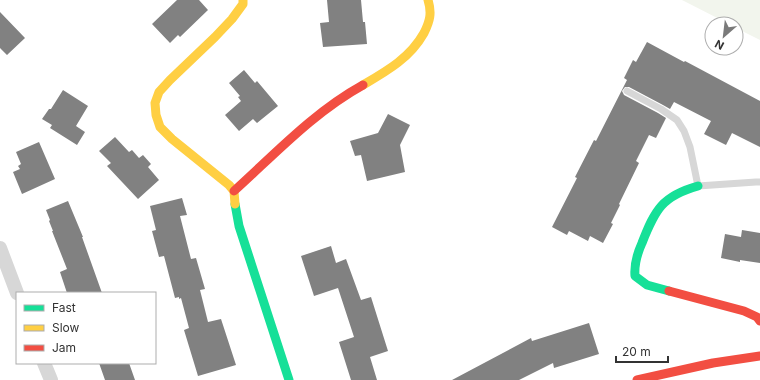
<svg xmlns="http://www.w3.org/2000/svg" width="760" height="380" viewBox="0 0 760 380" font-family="Inter,sans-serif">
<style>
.green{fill:#f2f5ed}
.building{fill:#818181}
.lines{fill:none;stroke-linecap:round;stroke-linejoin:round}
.lane{stroke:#d7d7d7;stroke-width:7}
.street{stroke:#d7d7d7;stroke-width:14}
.fast{stroke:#16e098;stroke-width:9}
.slow{stroke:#ffcf43;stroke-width:9}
.jam{stroke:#f24e42;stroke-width:9}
</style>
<rect width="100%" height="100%" fill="#fff"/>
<path class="green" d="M682,0H760V40L736,28V24H729Z"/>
<path class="building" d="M177,0H199L208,10L180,37L178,35L170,43L152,24Z
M327,0H361L363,22H365L367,44L323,47L320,23L329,22Z
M0,12L25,38L7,55L0,48Z
M647,42L684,62L685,61L760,101V147L732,133L726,145L704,134L711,121L674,102L670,109L663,105L629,87H625L622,91L624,95L658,113L666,118L656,138L649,135L636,161L639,163L619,204L620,205L611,223L613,224L603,243L590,236L588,241L569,231L567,235L552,227L577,178L575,177L594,140L596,141L627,80L624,78L633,60L636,62Z
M244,70L255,83L257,81L278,106L257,123L253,119L239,131L225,115L241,101L238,97L240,96L229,83Z
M63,90L88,106L76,126L85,132L77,145L50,128L52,125L42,119L49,109H51Z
M388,114L410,125L400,145L405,172L367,181L361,155L355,156L350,141L378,133Z
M115,137L129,152L132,150L139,158L143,155L151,164L148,167L159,180L138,199L107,166L111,163L99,151Z
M39,142L55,179L22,194L13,172L20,169L18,166L21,164L16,152Z
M182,198L187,215L180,216L191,259L196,258L205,289L200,290L208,322L221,319L236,365L198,376L184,330L189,328L181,298L179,299V297L175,298L164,256L159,257L152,231L156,230L150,206Z
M68,201L83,237H82L102,293H67L60,272L67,269L52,231H53L49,221L50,220L46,210Z
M742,230L760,233V263L740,260V262L721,258L725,234L741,237Z
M331,246L336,263L346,259L361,300L371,297L388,351L370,357L377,380H351L339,342L354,337L338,288L314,296L301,256Z
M589,323L599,354L554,368L553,363L519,380H452L531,338L532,341Z
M99,363H129L135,380H105Z"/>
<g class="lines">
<path class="lane" d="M627,91L661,109L677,120L684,131L690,147L698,186L756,182H760"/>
<path class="street" d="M0,248L17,293
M44,363L51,380"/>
<path class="fast" d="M235,204L239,226L289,380
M669,291L647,285L635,276C634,264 637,254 642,243C655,210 662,196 698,186"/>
<path class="slow" d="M363,85C387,71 410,58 424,33C430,21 432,13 428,0
M235,204L234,191L229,185L172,139L160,127L156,115L155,103L159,92L170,80L215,37L232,19L243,4V0"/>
<path class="jam" d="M234,191C275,154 314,112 363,85
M669,291L744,311L757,317L760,321
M637,380L713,363L760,356"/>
</g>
<rect x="16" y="292" width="140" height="72" fill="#ffffff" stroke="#adadad"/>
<rect x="24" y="305" width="20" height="6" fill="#16e098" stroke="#adadad"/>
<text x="52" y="312" font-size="12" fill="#333333">Fast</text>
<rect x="24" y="325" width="20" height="6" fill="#ffcf43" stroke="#adadad"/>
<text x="52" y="332" font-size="12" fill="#333333">Slow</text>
<rect x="24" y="345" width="20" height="6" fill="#f24e42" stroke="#adadad"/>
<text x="52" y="352" font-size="12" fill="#333333">Jam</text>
<g transform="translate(724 36) rotate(208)"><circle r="19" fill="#ffffff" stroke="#adadad"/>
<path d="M0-3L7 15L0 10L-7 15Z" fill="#7a7a7a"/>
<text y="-6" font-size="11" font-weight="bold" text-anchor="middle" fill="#333333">N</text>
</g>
<path d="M616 356v6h52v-6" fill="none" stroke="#333333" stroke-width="2"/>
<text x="622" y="356" font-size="12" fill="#333333" stroke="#ffffff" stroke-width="3" paint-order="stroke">20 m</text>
</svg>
